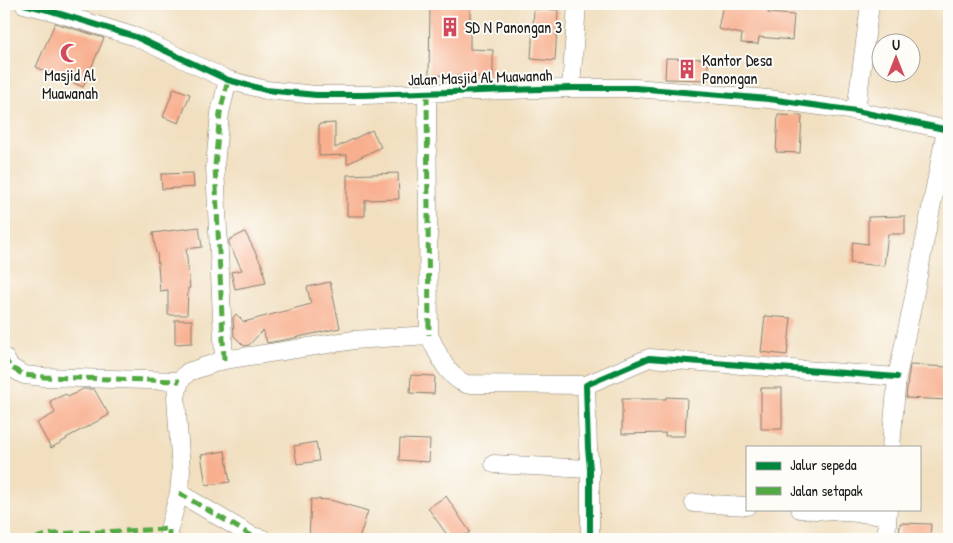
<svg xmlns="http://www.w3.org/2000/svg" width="953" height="543" viewBox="0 0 953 543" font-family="'Patrick Hand',sans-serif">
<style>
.building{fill:#f8af8e}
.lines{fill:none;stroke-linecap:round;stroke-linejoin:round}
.street-casing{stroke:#867e6e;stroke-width:19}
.street{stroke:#fff;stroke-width:18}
.quiet{stroke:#52a943;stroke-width:5;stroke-dasharray:10 5;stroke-linecap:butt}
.cycleway-casing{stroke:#fdfcf7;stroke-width:9}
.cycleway{stroke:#00873e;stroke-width:6}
.labels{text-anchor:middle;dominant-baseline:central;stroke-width:4;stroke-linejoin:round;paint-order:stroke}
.poi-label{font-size:16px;fill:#1c1c1c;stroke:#fdfcf7;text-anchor:start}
.street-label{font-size:16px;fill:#1c1c1c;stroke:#fdfcf7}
</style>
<rect width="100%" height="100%" fill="#fdfcf7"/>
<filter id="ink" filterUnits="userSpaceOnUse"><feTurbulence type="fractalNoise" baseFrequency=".02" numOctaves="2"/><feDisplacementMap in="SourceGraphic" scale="10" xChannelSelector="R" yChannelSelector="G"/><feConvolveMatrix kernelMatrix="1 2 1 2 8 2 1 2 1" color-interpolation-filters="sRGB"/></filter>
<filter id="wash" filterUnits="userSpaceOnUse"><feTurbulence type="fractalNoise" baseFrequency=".0096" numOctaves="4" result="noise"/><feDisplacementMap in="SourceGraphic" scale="20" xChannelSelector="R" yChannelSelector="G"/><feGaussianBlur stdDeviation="1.12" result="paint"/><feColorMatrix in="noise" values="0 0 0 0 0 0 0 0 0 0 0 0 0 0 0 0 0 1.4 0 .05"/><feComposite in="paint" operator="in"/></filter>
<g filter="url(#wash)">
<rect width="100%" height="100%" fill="#f1dfc0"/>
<g id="blocks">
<path class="building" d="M430,4H470V49L493,50V77L429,75Z
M723,4H770L768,13L794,15L792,40L759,37L758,44L741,43L742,34L718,29Z
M534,9L558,10L555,61L531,59Z
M55,23L104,38L83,87L36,67Z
M666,58L708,59V80L665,79Z
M174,88L190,94L179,123L163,117Z
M778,115L802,116L800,153L776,152Z
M335,123V148L372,130L381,147L347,164V155L319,156V124Z
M193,173L194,187L162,189L161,174Z
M398,173L399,199L365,200V216H347V175Z
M905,216V234H888L884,266L850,263L853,242L868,244V217Z
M199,227L202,247L186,249L190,288H188L187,315H168V290L160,291L157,253H156L153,233Z
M245,232L262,265L266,283L235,289L231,272L242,270L229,244V240Z
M330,282L340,328L289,339L267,343L263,330L249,345L244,346L234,336L233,318L236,314L244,322L311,304L307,287Z
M765,316L791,318L787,355L761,352Z
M175,320H192V343L175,344Z
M910,365L949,367V400L906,398L908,379Z
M411,375L435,376L434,394L410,393Z
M761,388H782V429H761Z
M83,389H94L109,415L66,438L67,439L51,448L37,423L55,413L50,401L66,394L68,397Z
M666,397L687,398L685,436H665V433L622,434V399H666Z
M400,439L430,440L429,462L399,460Z
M316,442L319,461L297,464L294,446Z
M225,451L230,482L206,485L201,455Z
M446,496L470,532L459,539H450L428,508Z
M311,499L330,500L368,511L359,539H309Z
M900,523L931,524L930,539H899Z"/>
</g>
</g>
<g filter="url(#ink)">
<use href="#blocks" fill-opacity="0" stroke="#867e6e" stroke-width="1"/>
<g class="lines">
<defs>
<path id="street" d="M24,4L48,10L136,37L228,80L266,90L316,95H364L571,88H635L769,99L856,111L949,130
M571,88L577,4
M427,94L429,335C438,353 446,376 466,384L586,385
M856,111L870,4
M4,357L10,367L24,375L44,377L180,381
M224,360L215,166L220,113L228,80
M891,447L897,377L912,307L946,130
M494,464L590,469
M179,493L252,536L263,539
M694,503L747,506
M800,509L887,515
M169,539V529L179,493L181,471L176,397L180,381L188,372L224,360L354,340L429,335
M590,539V469L588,448L586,385L649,358L897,377
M886,539L888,509"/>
</defs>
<use href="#street" class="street-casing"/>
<use href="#street" class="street"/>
<path class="quiet" d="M427,94L429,335
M4,357L10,367L24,375L44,377L180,381
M224,360L215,166L220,113L228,80
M179,493L252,536L263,539
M36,539L39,537L52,534L169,529V539"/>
<defs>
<path id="cycleway" d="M24,4L48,10L136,37L228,80L266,90L316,95H364L571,88H635L769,99L856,111L949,130
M590,539V469L588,448L586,385L649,358L897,377"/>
</defs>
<use href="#cycleway" class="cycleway-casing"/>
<use href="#cycleway" class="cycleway"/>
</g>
</g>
<defs>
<symbol id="building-bare" viewBox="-9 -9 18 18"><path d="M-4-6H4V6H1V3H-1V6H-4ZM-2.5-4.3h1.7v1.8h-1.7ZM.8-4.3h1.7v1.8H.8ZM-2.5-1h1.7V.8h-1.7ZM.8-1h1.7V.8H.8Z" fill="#d1495b" stroke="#fdfcf7" stroke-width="2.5" paint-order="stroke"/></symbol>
<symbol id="mosque-bare" viewBox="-9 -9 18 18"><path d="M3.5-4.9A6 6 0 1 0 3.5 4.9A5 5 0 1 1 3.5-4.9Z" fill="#d1495b" stroke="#fdfcf7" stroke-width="2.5" paint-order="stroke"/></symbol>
</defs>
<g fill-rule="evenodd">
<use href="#building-bare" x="436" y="13" width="28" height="28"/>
<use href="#mosque-bare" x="56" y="39" width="28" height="28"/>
<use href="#building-bare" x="673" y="55" width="28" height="28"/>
</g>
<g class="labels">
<g class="poi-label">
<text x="465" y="27">SD N Panongan 3</text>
<text x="702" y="60">Kantor Desa<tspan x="702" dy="18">Panongan</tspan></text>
<text x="70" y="75" text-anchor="middle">Masjid Al<tspan x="70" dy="18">Muawanah</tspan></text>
</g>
<g class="street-label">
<text transform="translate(480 77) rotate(-2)">Jalan Masjid Al Muawanah</text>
</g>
</g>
<rect width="953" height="543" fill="none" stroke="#fdfcf7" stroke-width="20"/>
<rect x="746" y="446" width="175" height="65" fill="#fdfcf7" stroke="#a3a29f"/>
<rect x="756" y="462" width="25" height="8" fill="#00873e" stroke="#a3a29f"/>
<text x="790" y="470" font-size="15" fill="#1c1c1c">Jalur sepeda</text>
<rect x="756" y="487" width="25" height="8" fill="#52a943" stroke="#a3a29f"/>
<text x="790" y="496" font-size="15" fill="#1c1c1c">Jalan setapak</text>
<g transform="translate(896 58)"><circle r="24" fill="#fdfcf7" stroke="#a3a29f"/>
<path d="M0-4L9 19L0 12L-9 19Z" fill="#d1495b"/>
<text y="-8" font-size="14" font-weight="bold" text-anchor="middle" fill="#1c1c1c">U</text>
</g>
</svg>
